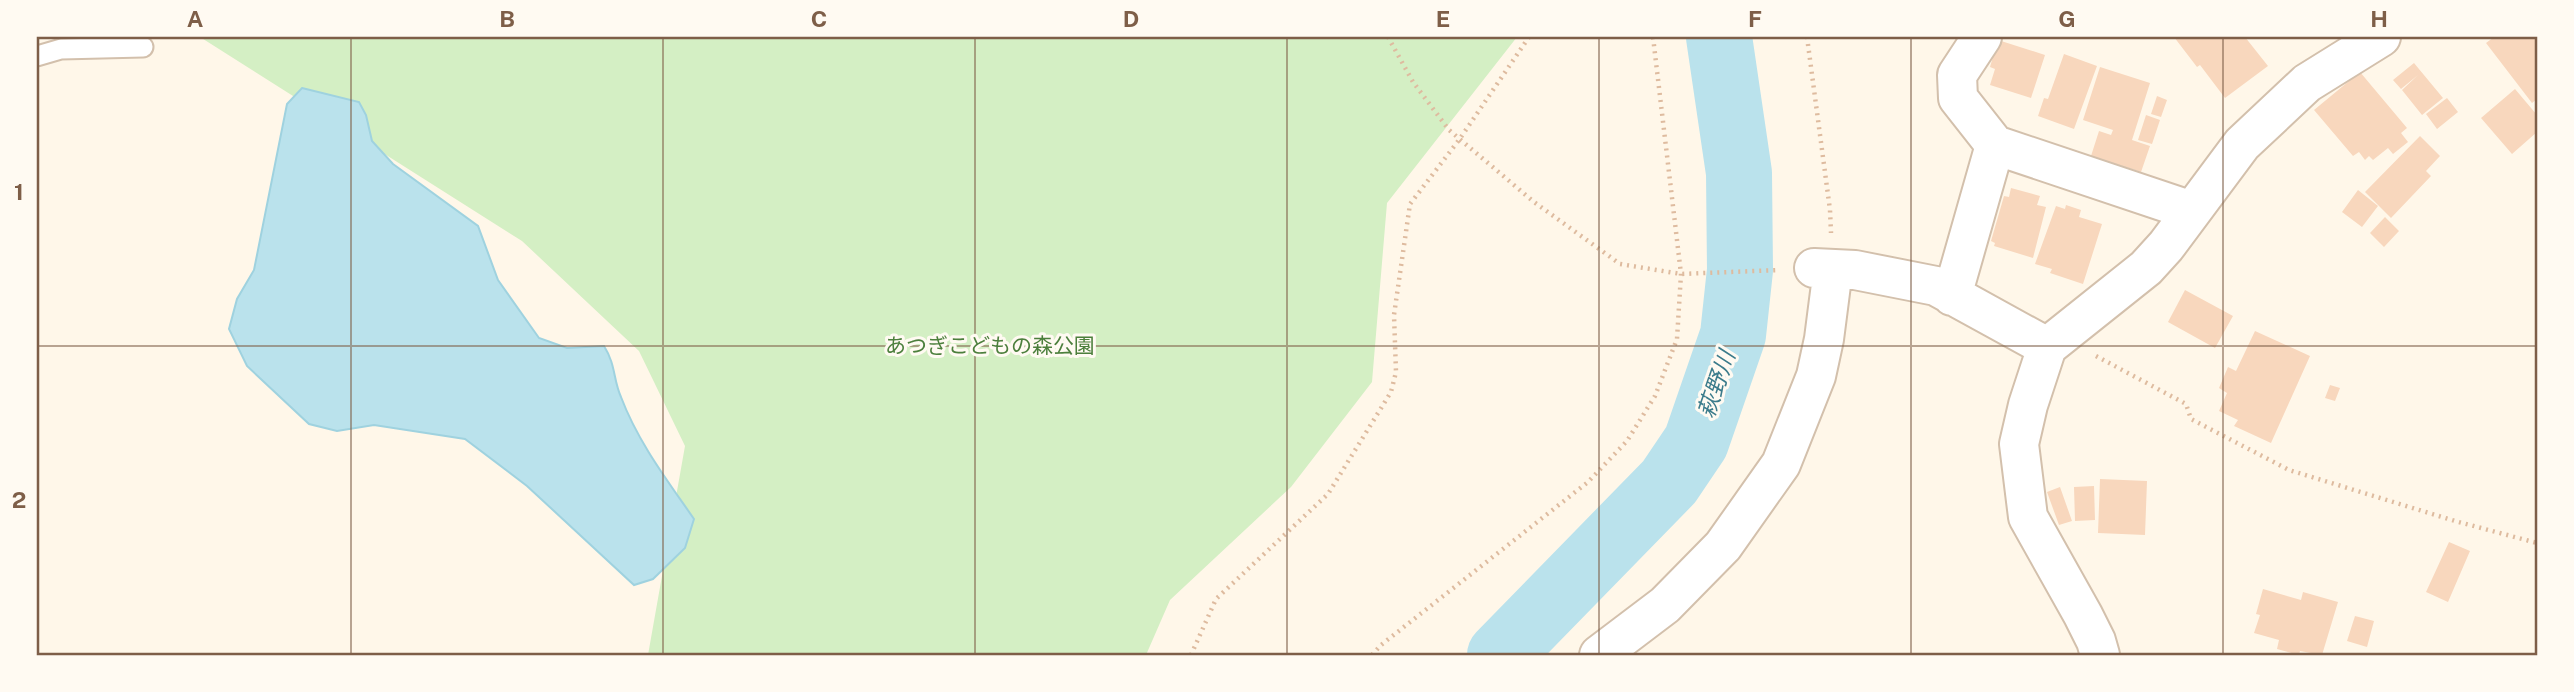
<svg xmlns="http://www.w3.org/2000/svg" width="2574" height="692" viewBox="0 0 2574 692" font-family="'Public Sans','Noto Sans JP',sans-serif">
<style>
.green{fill:#d4efc4}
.water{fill:#bae2ec;stroke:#9fd2df;stroke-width:2}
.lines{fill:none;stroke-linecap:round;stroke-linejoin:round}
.river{stroke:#bae2ec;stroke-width:66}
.building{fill:#f8d7bd}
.lane-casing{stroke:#d3c0ac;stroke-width:23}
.street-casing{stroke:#d3c0ac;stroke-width:42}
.path{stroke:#debb9f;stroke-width:4.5;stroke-dasharray:2 5;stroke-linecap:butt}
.lane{stroke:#fff;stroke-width:19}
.street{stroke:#fff;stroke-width:38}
.grid{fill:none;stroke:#7e5e48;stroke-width:2;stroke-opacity:0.55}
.labels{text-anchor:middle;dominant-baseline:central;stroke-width:6;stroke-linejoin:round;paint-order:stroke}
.park-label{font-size:21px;fill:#4c7f3c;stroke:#fffaf2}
.water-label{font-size:23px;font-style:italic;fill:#3b7b8b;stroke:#fffaf2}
.neatline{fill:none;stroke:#7e5e48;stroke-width:2.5}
.grid-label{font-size:23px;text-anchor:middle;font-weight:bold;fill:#7e5e48}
</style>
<rect width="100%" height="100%" fill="#fff7e9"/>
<path class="green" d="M200,37H1517L1387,203L1372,382L1291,487L1170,600L1146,655H648L685,446L639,351L522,241Z"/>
<path class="water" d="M302,88L359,102L366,115L372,141L393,164L478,226L498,280L539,338L567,348L604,346C616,365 613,379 621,397C638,442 667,480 694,519L685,548L653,579L634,585L527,486L465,439L374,425L337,431L309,424L247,366L229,329L237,299L254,270L287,104Z"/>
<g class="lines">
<path class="river" d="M1500,655L1669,482L1696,442L1733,335L1740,270L1739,173L1719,37"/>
</g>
<path class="building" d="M2174,37H2245L2268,66L2225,98L2200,65L2197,67Z
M2494,37H2537V99L2532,103L2486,43Z
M1998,40L2045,55L2031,98L1990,85L1995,69L1990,67Z
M2064,54L2097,66L2074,129L2038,116L2044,98L2048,99Z
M2414,63L2443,98L2422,115L2402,90L2418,75L2401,89L2393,80Z
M2100,67L2150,83L2132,140L2150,146L2141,172L2091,156L2099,131L2111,135L2113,130L2083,120Z
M2360,72L2407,128L2401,133L2408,142L2393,154L2388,148L2373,160L2369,156L2365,160L2359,152L2353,156L2314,110Z
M2515,89L2537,115V132L2512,154L2481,118Z
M2157,96L2167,100L2161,117L2151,114Z
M2447,98L2458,112L2437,129L2426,114Z
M2146,115L2160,120L2152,144L2138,140Z
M2420,136L2440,156L2426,171L2431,176L2391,218L2365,192Z
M2011,188L2040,196L2037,205L2046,207L2033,258L1994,246L1995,243L1991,241L2004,196L2009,197Z
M2358,190L2378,206L2362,227L2342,212Z
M2066,205L2081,210L2079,217L2102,224L2083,284L2050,273L2052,269L2035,264L2056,206L2065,209Z
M2385,217L2399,231L2384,247L2370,233Z
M2185,290L2233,316L2215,348L2168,322Z
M2255,331L2310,356L2271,443L2234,426L2238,420L2219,411L2227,393L2219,388L2228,367L2236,371Z
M2330,385L2340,388L2335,401L2325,398Z
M2100,479L2147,481L2145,535L2098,533Z
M2094,486L2095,520L2075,521L2074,487Z
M2060,487L2072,521L2059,525L2047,492Z
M2449,542L2470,551L2448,602L2426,592Z
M2263,589L2301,600L2303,592L2338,602L2322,655L2300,651L2299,655L2277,649L2279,640L2254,633L2260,615L2256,614Z
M2355,616L2374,621L2367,647L2347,641Z"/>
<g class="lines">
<defs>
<path id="lane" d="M37,56L61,49L143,47"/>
<path id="street" d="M1982,37L1957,75L1958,98L1995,145L2192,211
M1814,268L1855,270L1936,286L2047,347
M1952,296L1995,145
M1599,655L1665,605L1723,546L1781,464L1816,376L1824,339L1833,269
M2100,655L2096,641L2083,615L2028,517L2019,444L2028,405L2047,347L2146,268L2166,246L2242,144L2307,83L2381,37"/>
</defs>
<use href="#lane" class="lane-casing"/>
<use href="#street" class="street-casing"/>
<path class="path" d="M1388,37L1413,82L1449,130L1534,202L1620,264L1681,274L1779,270
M1807,37L1830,210L1831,233
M2096,356L2186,404L2191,419L2289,470L2455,521L2537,543
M1191,655L1216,599L1328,494L1391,392L1396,372L1394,315L1410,204L1459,140L1529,37
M1372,655L1381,645L1588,482L1627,441L1655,396L1677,339L1681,274L1653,37"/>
<use href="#lane" class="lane"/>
<use href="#street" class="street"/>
</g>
<path class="grid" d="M351,37V655M663,37V655M975,37V655M1287,37V655M1599,37V655M1911,37V655M2223,37V655M37,346H2537"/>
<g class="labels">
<g class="park-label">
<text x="990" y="345">あつぎこどもの森公園</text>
</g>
<g class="water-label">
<text transform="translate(1716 384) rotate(-71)">萩野川</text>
</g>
</g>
<rect width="2574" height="692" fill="none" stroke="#fffaf2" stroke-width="77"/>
<rect x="38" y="38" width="2498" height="616" class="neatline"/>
<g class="grid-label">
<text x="195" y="27">A</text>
<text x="507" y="27">B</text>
<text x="819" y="27">C</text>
<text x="1131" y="27">D</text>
<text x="1443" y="27">E</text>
<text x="1755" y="27">F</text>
<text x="2067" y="27">G</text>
<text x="2379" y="27">H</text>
<text x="19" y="200">1</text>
<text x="19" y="508">2</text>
</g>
</svg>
